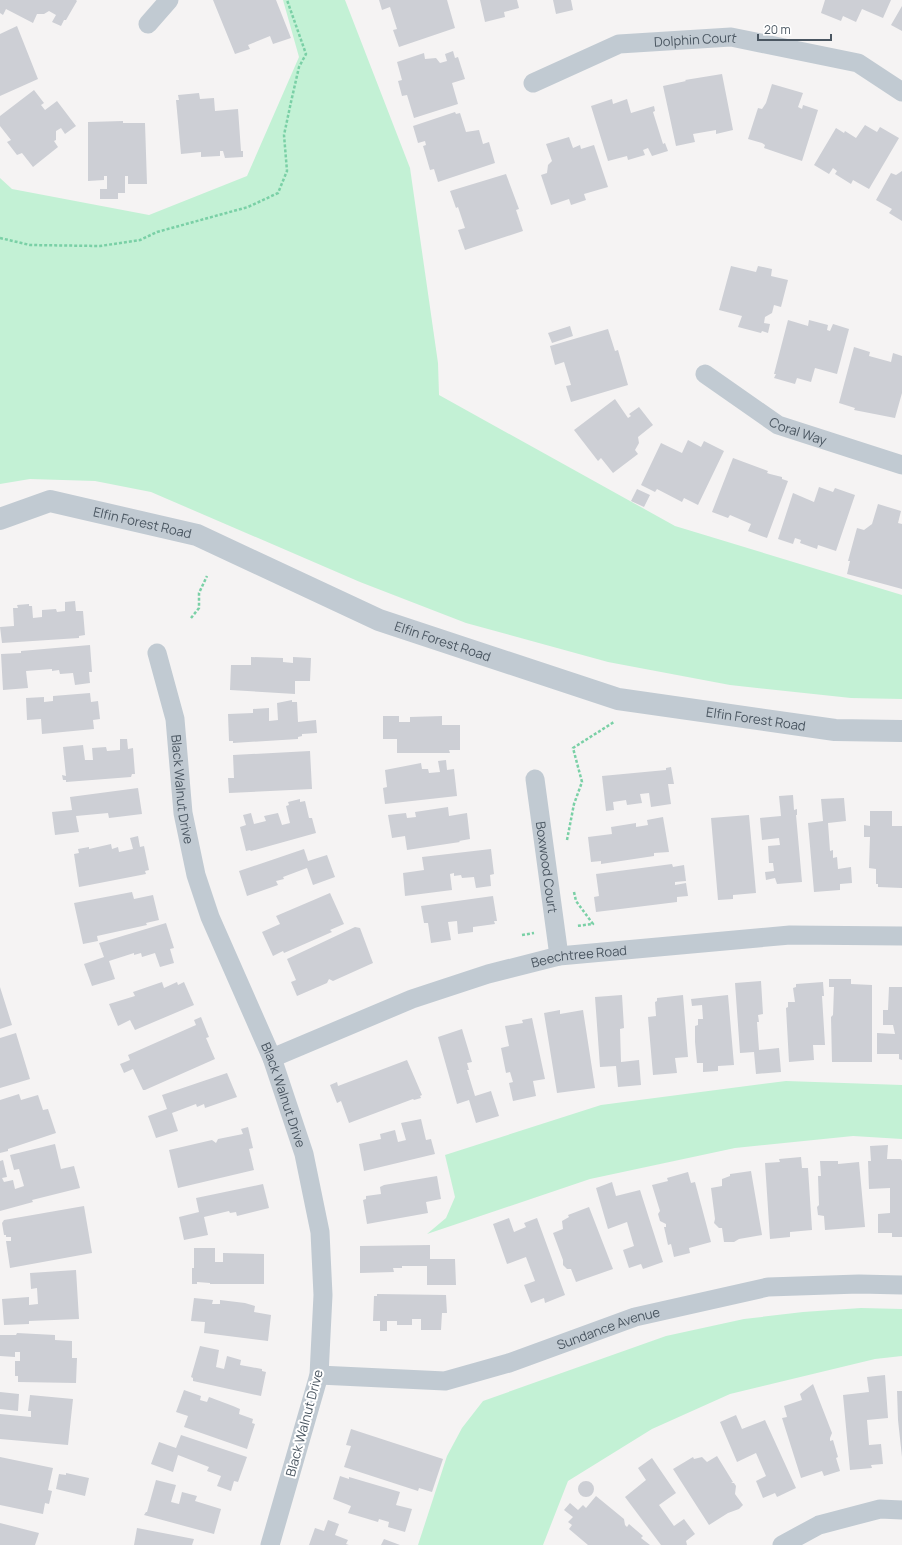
<svg xmlns="http://www.w3.org/2000/svg" width="902" height="1545" viewBox="0 0 902 1545" font-family="Manrope,sans-serif">
<style>
.green{fill:#c3f1d5}
.building{fill:#cdcfd5}
.lines{fill:none;stroke-linecap:round;stroke-linejoin:round}
.path{stroke:#7ad0a6;stroke-width:2.5;stroke-dasharray:3 2;stroke-linecap:butt}
.minor{stroke:#c1cad2;stroke-width:19}
.tertiary{stroke:#c1cad2;stroke-width:22}
.labels{text-anchor:middle;dominant-baseline:central;stroke-width:4;stroke-linejoin:round;paint-order:stroke}
.street-label{font-size:13px;fill:#4a5661;stroke:#fff}
</style>
<rect width="100%" height="100%" fill="#f5f3f3"/>
<path class="green" d="M283,0H345L410,168L438,363L439,395L675,526L902,595V699L851,698L730,685L608,662L466,623L360,582L151,492L95,481L30,479L0,484V178L12,189L149,215L247,176L299,57Z
M786,1081L902,1085V1139L853,1136L735,1148L590,1179L427,1234L446,1218L455,1197L445,1155L601,1105Z
M861,1308L902,1309V1356L875,1359L730,1394L652,1429L568,1481L543,1545H418L447,1456L462,1428L483,1401L666,1336L744,1319L803,1312Z"/>
<path class="building" d="M0,0H76L77,1L66,20H64L61,26L52,22L56,15L49,11L44,14H37L33,23L6,9L3,15L0,13Z
M213,0H276L291,38L273,44L270,36L248,45L250,49L235,54Z
M379,0H447L455,28L399,47L393,30L397,29L390,7L382,10Z
M480,0H517L519,8L504,12L505,17L485,22Z
M553,0H571L573,10L556,14Z
M825,0H891L883,18L862,9L856,22L843,16L841,21L821,13Z
M902,6V31L891,25Z
M17,26L38,79L0,96V34Z
M453,51L455,58L458,57L465,79L452,83L458,104L414,118L407,95L402,96L398,81L402,80L397,62L424,53L425,59L436,58L440,63L447,61L445,54Z
M722,74L733,130L716,134V130L693,134L695,142L676,146L663,86L686,81L685,80Z
M772,84L803,93L798,107L802,109L803,105L818,110L802,161L764,148L765,145L762,143L748,139L758,108L762,109L766,103Z
M34,90L44,103L41,105L45,110L57,101L76,126L65,134L61,128L56,131V140L54,141L58,147L33,167L22,153L17,155L7,142L11,140L0,126V116Z
M199,93L200,99L214,98L215,111L238,109L241,151H243V157L225,158L223,151H220V156L201,157V152L181,154L176,100H179L178,95Z
M612,99L613,104L627,99L631,113L654,106L655,111L653,112L663,144L665,143L668,151L652,156L648,148L643,150L645,155L628,160L627,156L608,161L591,106Z
M455,112L456,114L460,113L466,132L479,130L483,144L489,142L495,163L438,182L434,169L430,170L423,146L426,145L425,141L418,143L413,126Z
M123,121V123H145L147,184H128V176H125V193H118V199H100V189H107V176H104V180L88,181V122Z
M865,125L877,132L880,127L899,138L869,189L853,180L851,184L835,174L837,171L833,168L829,174L814,165L836,128L844,133L845,131L856,138Z
M569,137L573,148L580,145L581,149L594,145L608,187L584,194L586,200L571,205L569,199L551,205L541,175L547,173L548,165L552,161L546,144Z
M902,171V221L889,213L892,209L876,200L891,173L896,175Z
M506,174L519,209L516,210L523,231L465,250L458,230L465,228L458,207L456,208L450,191Z
M731,266L756,272L758,266L772,269L771,276L788,280L781,307L774,305L772,313L765,317L764,323L770,324L768,333L762,331L761,333L738,327L742,316L719,310Z
M788,320L808,326L809,320L828,325L827,330L830,331L833,324L849,329L837,374L815,368L811,382L797,378L795,384L774,378L776,374H774Z
M570,326L573,336L552,343L548,333Z
M608,329L615,351L618,350L628,385L571,402L566,386L571,385L564,362L555,365L550,346Z
M854,347L870,352L869,356L891,362L893,353L902,356V393L895,418L854,410L855,408L839,403Z
M615,399L628,418L631,416L629,414L639,407L653,425L638,437L639,443L635,450L638,454L613,473L601,458L598,461L574,430Z
M688,440L701,447L704,441L724,451L698,505L684,498L682,502L657,489L655,492L641,485L661,443L682,453Z
M733,458L768,471L767,473L770,474L782,477V479L788,481L767,538L748,531L751,524L730,515L728,518L712,512Z
M819,487L833,492L835,488L855,495L836,551L818,545L817,549L800,543L801,540L795,538L793,544L778,539L793,493L814,502Z
M637,489L650,495L644,507L631,501Z
M878,504L901,511L898,523L902,524V589L847,574L850,561H848L857,528L864,530L872,524Z
M75,601L76,611H83L85,635L79,636V638L2,643L0,627L14,626L13,608H18L17,605L29,604V606H32L33,618L42,617V610L56,609L57,612L65,611V602Z
M90,645L92,672H89L90,683L75,685L73,673L60,674L59,670L52,671V669L26,671L28,688L3,690L1,654L21,653V651Z
M251,657L283,658V662L293,663V657L311,658L310,681H295V694L230,690L231,665H251Z
M90,693L91,702L98,701L100,719L93,720L94,729L42,734L41,719L27,720L26,698L44,697V702L53,701V696Z
M292,700V702H297L298,722L316,720L317,733L302,734V736L298,737V739L233,743V741H229L228,714L253,713V709L269,708V721L278,720L277,703Z
M383,716H399V722H410V717L442,716V725H460V750H449L450,753H397V739H383Z
M120,739H127L128,749L133,748L135,774H132L131,777L66,782V780H63L62,775L66,776L63,747L83,745L85,760H93L92,748L106,747L107,751L120,750Z
M310,751L312,789L229,793L228,778H234L233,755Z
M446,760L447,770L454,769L457,796L385,804L383,788L387,787L385,770L421,763L422,769H428L429,773L440,772L438,761Z
M671,767L674,784H668L671,804L651,807L649,793L640,794L642,803L627,805L626,800L613,802L614,810L606,811L602,776L666,770V768Z
M138,788L142,814L109,818L108,813L76,816L79,832L55,835L52,812L72,810L70,797Z
M793,795L794,810L797,809V815H796L802,882L777,884L775,878L766,880L765,872L774,871L773,863H769L768,846L780,845L779,838L762,840L760,818L781,816L779,796Z
M844,798L846,821L828,823L830,851L833,850V858L837,857L838,869L851,867L852,883L840,884V890L814,892L808,823L823,821L821,799Z
M300,799V802L305,801L309,818H312L316,833L251,851L250,850L246,851L240,827L246,825L243,815L251,813L254,824L266,821L264,816L278,813L282,825L290,823L286,806L289,805L288,802Z
M448,807L449,816L467,813L470,839L459,841L460,842L407,850L405,836L392,838L388,815L406,813L407,818L416,817L415,812Z
M870,811H892V826H902V888L878,887V884H876V869L869,868L870,837H864V825L870,826Z
M749,815L756,893L733,895V899L718,900L711,818Z
M663,817L669,852L654,853V856L601,864V861L591,862L588,837L612,834L611,827L636,823V827L648,825L647,820Z
M138,836L140,847L144,846L149,870L145,871L146,874L79,887L74,854L79,853L78,849L89,847V849L111,844L112,849L118,847L119,852L133,849L130,838Z
M304,849L308,861L327,855L335,877L313,885L307,868L283,877L284,879L276,881L278,885L247,896L239,871Z
M491,849L494,874L490,875L491,886L476,888L474,877L462,878L461,875L454,876V873L450,874L452,890L405,896L403,873L424,870L422,857Z
M672,864L673,867L684,865L686,881L675,882V885L686,883L688,896L677,897V902L596,912L594,897L599,896L596,874Z
M132,892L134,899L153,895L159,920L146,923L147,925L97,936L98,941L83,944L74,903Z
M330,893L344,924L330,930L332,932L284,953L283,951L273,956L262,932L280,924L276,916Z
M493,896L497,921H494L495,924L473,927V932L458,934L457,921L448,922L451,940L431,943L428,923H424L421,906Z
M166,923L174,948L170,949L174,963L160,967L155,953L142,957L141,953L134,955V953L109,961L115,979L92,986L84,964L104,957L99,943Z
M355,927L360,928L373,963L333,981L329,979L327,983L297,996L291,982L296,980L287,959Z
M829,979H851V984L872,985V1062H832L831,1017L833,1015L834,987H829Z
M761,981L763,1014L758,1015L759,1022H757L759,1050L779,1048L781,1072L756,1074L754,1052L740,1053L735,983Z
M162,982L164,988L177,982L178,985L184,982L194,1005L135,1030L130,1020L118,1026L109,1004L135,996L133,992Z
M823,982L824,996H822L825,1045H813L814,1060L789,1062L786,1008L788,1007V1002H795L793,988L796,987V984Z
M0,987L12,1025L0,1029Z
M889,987H902V1060L899,1059V1054H877V1033L895,1034L893,1025H883V1010H888Z
M622,995L624,1028L620,1029L621,1062L639,1060L641,1085L618,1087L616,1066L600,1067L595,997Z
M683,995L688,1057L675,1058L677,1073L653,1075L648,1017L656,1016L655,1002L657,1001V998Z
M728,995L734,1065L718,1066V1071L703,1072V1063H697L695,1042V1026L698,1025V1019H703L702,1005L692,1006L691,999Z
M560,1010V1014L583,1010L595,1088L557,1093L544,1013Z
M201,1017L209,1037L206,1038L215,1059L145,1090H143L133,1069L124,1073L120,1064L130,1060L128,1055L196,1025L194,1020Z
M532,1018L545,1079L533,1081L536,1096L513,1101L509,1083L513,1082L510,1072L506,1073L501,1048L509,1046L505,1026L523,1023L522,1020Z
M462,1029L472,1062L467,1063L469,1070H467L475,1096L491,1091L499,1116L476,1123L469,1100L457,1104L438,1037Z
M16,1033L30,1079L0,1088V1038Z
M407,1060L422,1095L420,1096L421,1098L414,1100L413,1099L349,1123L341,1101L337,1103L330,1085L337,1082L338,1086Z
M227,1073L237,1097L205,1108L204,1104L197,1107L196,1104L172,1113L178,1131L156,1138L148,1116L167,1109L162,1095Z
M19,1094L21,1100L38,1095L43,1110L48,1109L56,1133L8,1149V1151L0,1153V1100Z
M421,1119L426,1140L431,1139L435,1154L364,1171L359,1144L381,1139L380,1134L395,1130L398,1142L406,1140L401,1123Z
M248,1127L253,1148L249,1149L254,1170L178,1188L169,1150L212,1140L216,1143L218,1139L243,1134L241,1129Z
M55,1144L61,1169L74,1166L80,1188L32,1200L33,1202L0,1211V1161L3,1160L7,1177L2,1178L4,1182L13,1180L15,1189L24,1186L19,1169L14,1170L10,1155Z
M888,1145L887,1159H901L902,1161V1237H892V1233H878V1214L890,1213V1188L869,1189L868,1161H871L870,1146Z
M801,1157L802,1168H808L812,1230L790,1232V1237L770,1239L765,1163L780,1162L779,1159Z
M820,1161H838V1164L859,1162L865,1227L825,1230L824,1216L818,1215L817,1207L819,1205L818,1176H821Z
M751,1171L762,1235L739,1239L734,1242H724L722,1228H719L714,1223L715,1219L711,1188L722,1186V1179L730,1176V1174Z
M688,1172L691,1183L695,1182L711,1242L689,1248L690,1253L674,1257L671,1244L668,1245L664,1227H666V1224L660,1221L658,1214L660,1211L652,1185L668,1181L667,1178Z
M437,1176L441,1199L426,1202L428,1213L367,1224L363,1200L366,1199V1196L381,1194L380,1187L384,1185Z
M612,1182L616,1196L640,1190L663,1262L643,1269L641,1264L629,1268L623,1250L634,1246L627,1222L608,1229L596,1188Z
M263,1184L269,1208L237,1216L236,1212L230,1213L229,1211L204,1217L208,1235L184,1240L179,1217L199,1212L196,1198Z
M84,1206L92,1253L10,1268L6,1241H11V1237H6V1235H4L2,1223L4,1220Z
M589,1207L613,1269L576,1282L571,1269H567L563,1265V1260L553,1233L563,1229L562,1221L569,1217L568,1215Z
M509,1218L514,1232L526,1227L524,1223L537,1218L565,1295L545,1303L544,1298L531,1303L524,1285L535,1281L526,1257L507,1264L493,1224Z
M430,1245V1259H455L456,1285H427V1266H402V1268H393L394,1272L360,1273V1246Z
M194,1248H215V1262H223V1253L264,1254V1284H210V1283L197,1282V1284H192V1268H194Z
M76,1270L79,1319L29,1321V1324L4,1325L2,1299L29,1297V1305L38,1304L37,1288L31,1289L30,1273Z
M377,1294L446,1295L447,1313H442L441,1330H421V1319H412V1325H397V1321H387V1331H380V1321H373L374,1296H377Z
M194,1298L213,1300L212,1304H220V1300L245,1303L255,1306L254,1312L271,1315L268,1341L204,1333L205,1322L191,1321Z
M17,1333L55,1335V1340L72,1341V1358H77L76,1383L18,1382V1376H15V1361H20V1352H15V1357L0,1356V1335H16Z
M200,1346L219,1350L216,1367L224,1369L227,1356L241,1360L240,1365L262,1369V1371L266,1372L261,1396L193,1381V1378L191,1377Z
M885,1375L888,1418L867,1420L869,1445L881,1444L883,1464L871,1465L872,1468L850,1470L843,1395L869,1392L867,1377Z
M813,1384L832,1433L830,1438V1441L833,1440L838,1457L836,1458L840,1471L824,1476L822,1471L801,1478L782,1418L787,1417L784,1406L802,1400L800,1394Z
M184,1390L201,1396L200,1400L207,1402L209,1397L233,1406L240,1409L239,1414L253,1419L252,1423L255,1424L247,1449L184,1427L188,1416L176,1412Z
M897,1391H902V1457L898,1420Z
M0,1392L19,1394L18,1411L0,1409Z
M30,1395L73,1399L68,1445L0,1439V1414L31,1417V1411H28Z
M736,1415L742,1429L765,1420L796,1488L777,1497L775,1493L763,1498L756,1481L766,1476L756,1453L737,1462L720,1422Z
M351,1429L443,1459L432,1492L419,1488L418,1491L344,1467L351,1446L346,1445Z
M181,1435L247,1457L238,1482L234,1481L231,1491L217,1486L221,1476L207,1471L209,1467L178,1455L173,1472L151,1464L159,1442L176,1448Z
M717,1456L733,1482L731,1483H734L736,1486L735,1494L743,1505L739,1509L728,1513L709,1525L673,1469L693,1457L694,1459L702,1457L707,1462Z
M0,1457L53,1468L48,1490L52,1491L49,1504L45,1503L43,1514L0,1505Z
M652,1458L676,1493L659,1505L674,1526L684,1519L695,1534L686,1541L687,1545H661L625,1497L646,1480L638,1468Z
M66,1473L89,1478L85,1496L56,1489L59,1474L66,1475Z
M340,1476L349,1479V1477L400,1492L396,1505L412,1509L405,1532L388,1527L389,1522L379,1519L378,1522L348,1513L351,1506L333,1499Z
M156,1480L176,1485L171,1502L179,1504L182,1492L197,1496L195,1501L221,1509L214,1534L144,1515L146,1512H147Z
M578 1489a8 8 0 1 1 16 0a8 8 0 1 1-16 0Z
M596,1496L624,1519L625,1525L627,1527L629,1524L643,1536L641,1538L650,1545H588L569,1529L572,1525L568,1522L573,1517L564,1510L570,1503L578,1510L583,1505L586,1508Z
M328,1520L339,1524L335,1535L348,1540L346,1544L349,1545H309L315,1528L324,1531Z
M0,1523L39,1533L35,1545H0Z
M137,1528L194,1539L192,1545H134Z
M384,1539L400,1545H381Z"/>
<g class="lines">
<path class="path" d="M0,238L30,245L100,246L140,240L157,232L248,207L278,193L287,171L284,135L291,102L299,67L306,54L287,0
M191,618L199,608V593L207,576
M567,840L574,804L582,782L573,748L614,722
M574,892L576,901L593,924L576,926
M522,935L534,933"/>
<g class="minor">
<path d="M148,24L169,0"/>
<path id="s1" d="M533,83L619,44L731,37L858,63L902,92"/>
<path id="s2" d="M705,374L778,425L902,465"/>
<path id="s3" d="M157,653L175,719L183,813L196,875L210,917L272,1058L304,1154L320,1232L323,1295L319,1375L270,1545"/>
<path id="s4" d="M535,779L559,956"/>
<path id="s5" d="M272,1058L412,999L488,974L559,956L790,935L902,936"/>
<path id="s6" d="M319,1375L445,1381L509,1363L635,1317L768,1287L859,1284L902,1285"/>
<path d="M782,1545L819,1525L880,1509L902,1510"/>
</g>
<path class="tertiary" id="s7" d="M0,519L50,501L197,535L379,620L618,699L835,730L902,731"/>
</g>
<g class="labels">
<g class="street-label">
<text stroke="none"><textPath href="#s1" startOffset="171">Dolphin Court</textPath></text>
<text stroke="none"><textPath href="#s2" startOffset="110">Coral Way</textPath></text>
<text stroke="none"><textPath href="#s7" startOffset="148">Elfin Forest Road</textPath></text>
<text stroke="none"><textPath href="#s7" startOffset="472">Elfin Forest Road</textPath></text>
<text stroke="none"><textPath href="#s7" startOffset="796">Elfin Forest Road</textPath></text>
<text stroke="none"><textPath href="#s3" startOffset="139">Black Walnut Drive</textPath></text>
<text stroke="none"><textPath href="#s4" startOffset="89">Boxwood Court</textPath></text>
<text stroke="none"><textPath href="#s5" startOffset="325">Beechtree Road</textPath></text>
<text stroke="none"><textPath href="#s3" startOffset="463">Black Walnut Drive</textPath></text>
<text stroke="none"><textPath href="#s6" startOffset="298">Sundance Avenue</textPath></text>
<text transform="translate(304 1423) rotate(-75)">Black Walnut Drive</text>
</g>
</g>
<path d="M758 34v6h73v-6" fill="none" stroke="#4a5661" stroke-width="2"/>
<text x="764" y="34" font-size="12" fill="#4a5661" stroke="#ffffff" stroke-width="3" paint-order="stroke">20 m</text>
</svg>
